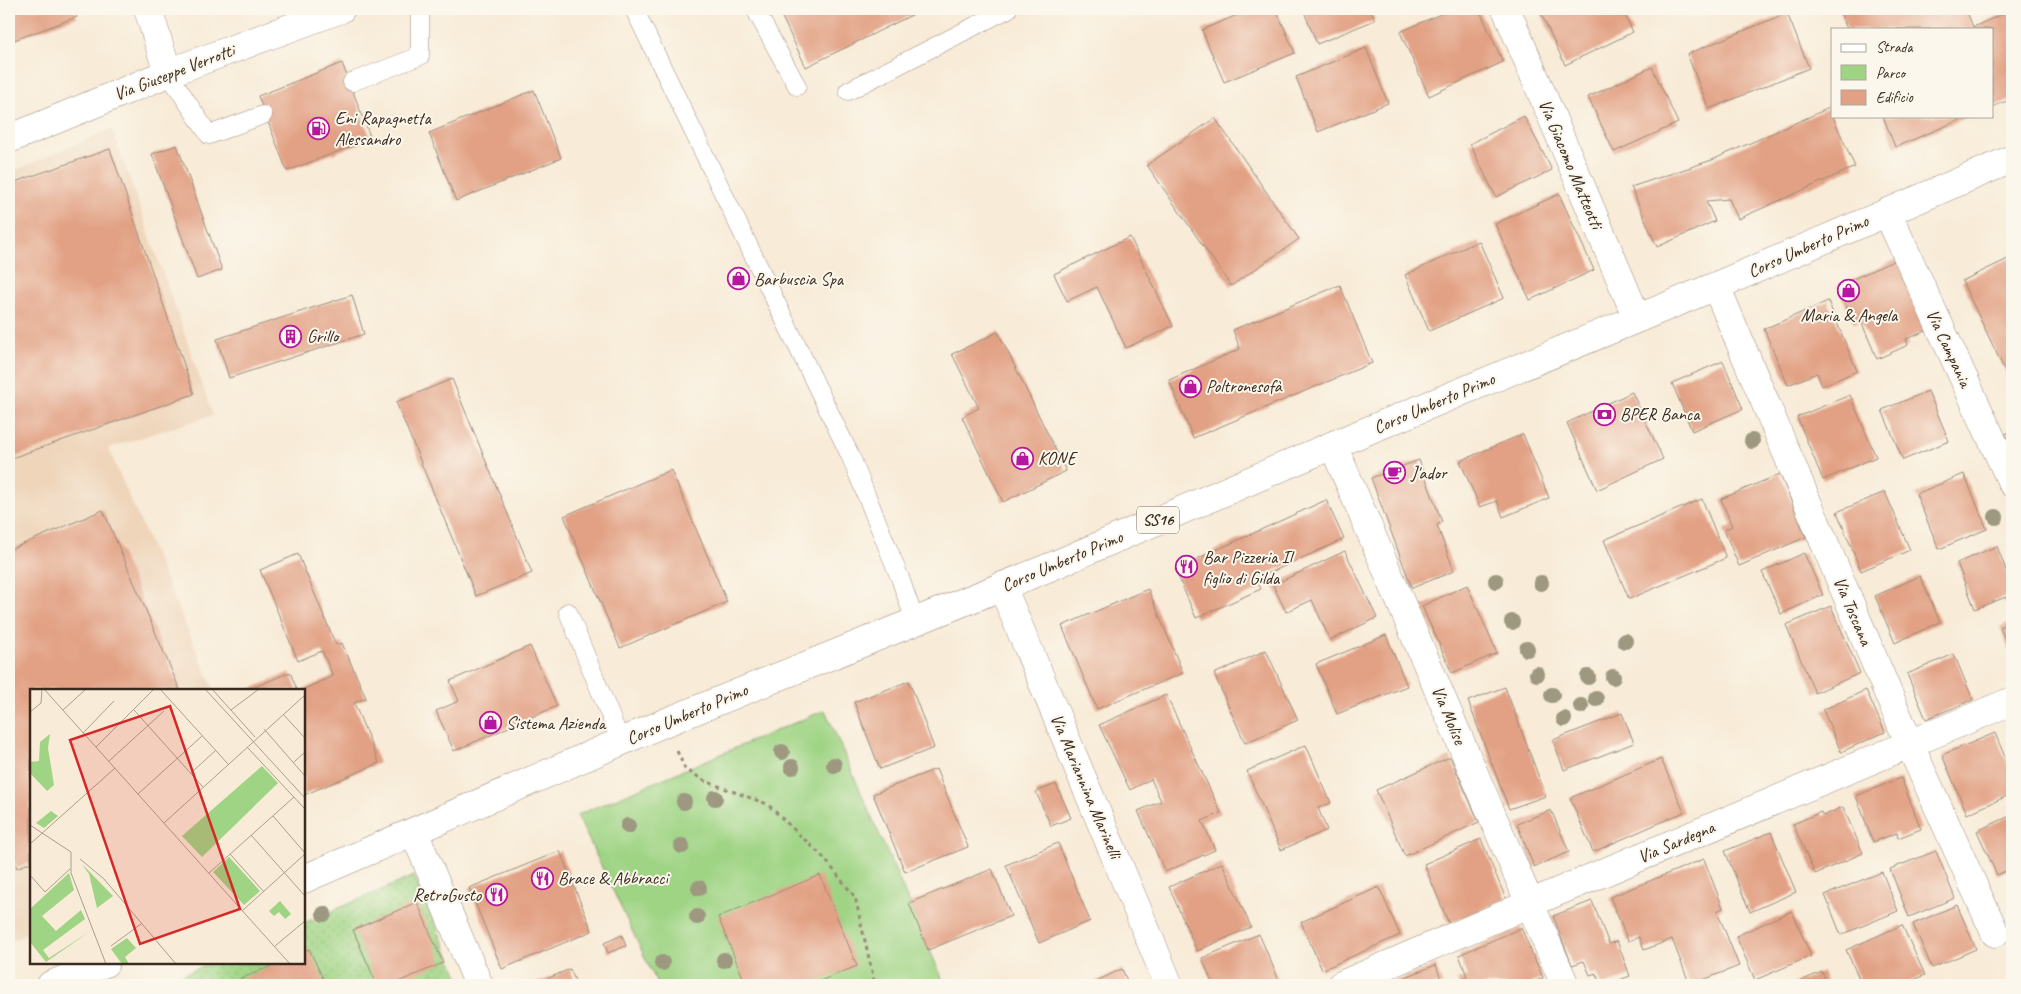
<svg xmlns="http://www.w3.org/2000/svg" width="2021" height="994" viewBox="0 0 2021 994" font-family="Caveat,sans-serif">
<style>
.built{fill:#efd6bb}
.grass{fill:url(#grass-dots);stroke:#6d7f51}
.park{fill:#9fd484;stroke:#6d7f51}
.building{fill:#e2a184}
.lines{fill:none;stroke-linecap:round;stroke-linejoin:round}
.service-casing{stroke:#9a8a7a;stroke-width:19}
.minor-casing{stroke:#9a8a7a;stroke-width:29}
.tertiary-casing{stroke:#9a8a7a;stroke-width:29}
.primary-casing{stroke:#9a8a7a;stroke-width:29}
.path{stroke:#9a8a7a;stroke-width:3;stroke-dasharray:4 4;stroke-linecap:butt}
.service{stroke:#fff;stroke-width:18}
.minor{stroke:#fff;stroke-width:28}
.tertiary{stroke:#fff;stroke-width:28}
.primary{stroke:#fff;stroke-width:28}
.tree{fill:#9e9880}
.labels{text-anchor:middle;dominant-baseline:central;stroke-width:4;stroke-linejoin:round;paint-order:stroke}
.shield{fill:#fbf7ec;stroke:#75685c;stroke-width:1}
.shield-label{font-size:16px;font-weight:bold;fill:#3b2a1e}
.street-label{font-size:18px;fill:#3b2a1e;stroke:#fbf7ec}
.poi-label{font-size:18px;fill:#3b2a1e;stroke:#fbf7ec;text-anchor:start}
.inset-road{fill:none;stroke:#ac9e8d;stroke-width:1}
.view{fill:#d62828;fill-opacity:0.15;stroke:#d62828;stroke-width:2.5}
.inset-edge{fill:none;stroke:#3b2a1e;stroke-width:2.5}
</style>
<defs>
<pattern id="grass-dots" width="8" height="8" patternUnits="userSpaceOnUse" patternTransform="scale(1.25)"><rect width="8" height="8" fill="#9fd484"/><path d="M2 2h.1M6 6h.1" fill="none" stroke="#8ab672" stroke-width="1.8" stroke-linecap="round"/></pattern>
</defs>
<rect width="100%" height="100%" fill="#fbf7ec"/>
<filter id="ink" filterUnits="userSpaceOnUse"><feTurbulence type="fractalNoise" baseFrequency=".02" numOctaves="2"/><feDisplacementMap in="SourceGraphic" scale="10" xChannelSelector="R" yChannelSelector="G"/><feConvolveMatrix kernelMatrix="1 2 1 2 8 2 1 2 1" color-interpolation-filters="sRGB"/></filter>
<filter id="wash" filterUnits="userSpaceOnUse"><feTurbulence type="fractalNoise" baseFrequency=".0096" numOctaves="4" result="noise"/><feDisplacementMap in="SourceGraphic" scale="20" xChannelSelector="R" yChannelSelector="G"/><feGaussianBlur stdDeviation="1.12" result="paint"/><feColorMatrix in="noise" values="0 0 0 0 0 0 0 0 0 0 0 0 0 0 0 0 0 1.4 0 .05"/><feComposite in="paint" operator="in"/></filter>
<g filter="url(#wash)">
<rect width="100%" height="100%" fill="#f8ebd7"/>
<path class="built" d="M112,129L213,415L108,448L214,690H31V933L9,942V173Z"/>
<path class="grass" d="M414,876L462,985H158L211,963H304V923Z"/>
<path class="park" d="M825,710L945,985H658L577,815Z"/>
<g id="blocks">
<path class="building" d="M9,9H74L77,17L9,42Z
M778,9H924L806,67Z
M1251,9H1276L1295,53L1224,82L1202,30Z
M1303,9H1370L1375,20L1317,44Z
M1452,9H1479L1503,62L1429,96L1400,32Z
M1539,9H1622L1633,32L1565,65Z
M1839,9H1966L1973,27L2012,10V99L1992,107V29H1847Z
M1787,13L1809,68L1709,109L1687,54Z
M1366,48L1388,103L1318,132L1296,77Z
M342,63L371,139L287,171L258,96Z
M1652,67L1678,123L1614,152L1588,97Z
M534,90L561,158L456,201L429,133Z
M1829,108L1855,167L1738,219L1729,199L1706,201L1715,221L1657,247L1631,187L1712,160Z
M1524,116L1552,170L1496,197L1470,144Z
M1883,116H1970L1895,147Z
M1215,118L1299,239L1231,286L1147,165Z
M177,145L222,270L197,279L152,154Z
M110,149L194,394L9,459V184Z
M1559,194L1594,270L1530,300L1495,224Z
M1130,237L1173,326L1126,348L1097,287L1067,301L1054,274Z
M1479,241L1504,298L1429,331L1405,275Z
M2012,257V372L2007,375L1962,281Z
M1900,258L1931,329L1906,339L1908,345L1877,359L1861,321L1854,323L1837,286Z
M1340,285L1372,363L1193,438L1169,380L1240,349L1233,330Z
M352,295L364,334L229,378L217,339Z
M1828,301L1857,371L1822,386L1817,373L1788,385L1764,329Z
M998,332L1066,471L1003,502L962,417L979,408L952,354Z
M1723,361L1743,409L1692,431L1672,383Z
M452,379L532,573L476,596L396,402Z
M1928,391L1949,441L1903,460L1882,410Z
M1632,392L1663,459L1597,490L1567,423Z
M1850,395L1876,457L1823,480L1797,417Z
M2012,431V449L2005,434Z
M1523,434L1549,498L1503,517L1497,501L1480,507L1460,461Z
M1419,460L1442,522L1437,525L1454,571L1412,588L1371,478Z
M671,470L727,602L620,648L564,516Z
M1780,474L1806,537L1739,566L1724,530L1732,526L1721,499Z
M1964,474L1987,529L1939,549L1916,494Z
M1885,492L1910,550L1861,571L1837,512Z
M1702,499L1726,558L1629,599L1604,540Z
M1326,500L1344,539L1256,579L1261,589L1196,618L1175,569Z
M103,510L180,690H31V862L17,868L9,849V550Z
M1997,546L2006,570L2012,568V613L2006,597L1975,609L1957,563Z
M1345,551L1377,618L1330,640L1312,600L1286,612L1273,585Z
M1804,553L1823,595L1781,614L1762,572Z
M298,554L336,645L342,643L366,698L354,703L379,763L304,795V689L333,676L322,651L298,661L260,570Z
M1920,576L1940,622L1895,643L1875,596Z
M1467,585L1497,653L1452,673L1422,606Z
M1148,589L1183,673L1097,709L1062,626Z
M1831,606L1860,673L1815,693L1786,625Z
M2012,622V658L2000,627Z
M1386,635L1407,686L1337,714L1316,664Z
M530,646L557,706L454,751L436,711L459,701L450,681Z
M1266,650L1298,720L1245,743L1214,674Z
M1954,654L1973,700L1926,719L1907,674Z
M290,672L297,690H248Z
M909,681L934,748L880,769L854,702Z
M1505,687L1546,796L1509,809L1468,701Z
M1866,690L1885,732L1841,752L1823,710Z
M1166,695L1221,813L1202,821L1215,850L1165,872L1138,811L1161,801L1151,779L1130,790L1099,725Z
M1622,713L1634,743L1564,770L1553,740Z
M1995,733L2012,774V794L1967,814L1942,755Z
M1306,745L1331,803L1318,808L1327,830L1281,850L1247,771Z
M1450,757L1479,822L1405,856L1376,790Z
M1661,759L1684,812L1593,852L1570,798Z
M936,769L968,847L905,872L873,794Z
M1901,778L1921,829L1898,838L1897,833L1873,842L1856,796Z
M1056,784L1071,818L1051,826L1036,792Z
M1843,807L1863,853L1815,874L1793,824L1821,812L1823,816Z
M1551,810L1569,852L1534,867L1517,824Z
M2012,815V868L1997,875L1977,831Z
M1771,832L1796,892L1750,912L1725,851Z
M1481,839L1506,899L1449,924L1424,864Z
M1058,843L1090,921L1039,943L1006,865Z
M560,851L592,931L502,969L469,888Z
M1936,851L1955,898L1909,917L1890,869Z
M1704,859L1723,908L1717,911L1739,966L1690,985L1672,939L1644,950L1639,937L1628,941L1610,897Z
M1222,863L1251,927L1197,951L1169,887Z
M992,869L1011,916L928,950L909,903Z
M1882,872L1898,911L1841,935L1825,895Z
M820,875L857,966L810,985H746L718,917Z
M1379,887L1400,935L1322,970L1301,922Z
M1592,901L1609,944L1617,941L1630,976L1607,985H1601L1596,973L1590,975L1584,961L1572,965L1553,916Z
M417,902L443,963L391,985H377L353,930Z
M1957,905L1976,949L1932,968L1913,924Z
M1792,911L1811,956L1755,980L1736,936Z
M1902,925L1925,975L1902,985H1862L1846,950Z
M1521,928L1543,978L1527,985H1459L1457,980L1467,976L1459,955Z
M1259,934L1281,985H1213L1202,958Z
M622,935L626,946L608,953L604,943Z
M309,949L326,985H227L278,963H304V951Z
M1436,965L1443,985H1385Z
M570,969L577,985H532Z
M1122,969L1129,985H1088Z
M1822,972L1827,985H1791Z"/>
</g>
</g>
<g filter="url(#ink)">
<use href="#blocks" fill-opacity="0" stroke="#9a8a7a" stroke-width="1"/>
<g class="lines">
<defs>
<path id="service" d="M634,9L850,455L900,578L915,621
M755,9L797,86
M168,73L209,135L263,115
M352,82L420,56V9
M848,91L1008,9
M568,612L621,742"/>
<path id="minor" d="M148,9L168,73
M1506,9L1637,318
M1887,212L2012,483
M1716,286L1910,745L1995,933
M1333,445L1565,985
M414,832L479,985
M1341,985L1531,903L2012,701"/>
<path id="tertiary" d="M9,139L168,73L341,9
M1002,586L1169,985"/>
<path id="primary" d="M304,879L664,723L1050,567L1333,445L1716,286L2012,159
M51,985L105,963"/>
</defs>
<use href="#service" class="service-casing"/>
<use href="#minor" class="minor-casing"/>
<use href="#tertiary" class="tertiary-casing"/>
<use href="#primary" class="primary-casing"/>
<path class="path" d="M677,751L685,769L705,781L767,804L824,858L855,897L875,985"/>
<use href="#service" class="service"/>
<use href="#minor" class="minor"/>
<use href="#tertiary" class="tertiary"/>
<use href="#primary" class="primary"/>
</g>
<g class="tree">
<circle cx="1752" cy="441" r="8"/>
<circle cx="1996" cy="517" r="8"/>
<circle cx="1496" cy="581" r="8"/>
<circle cx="1541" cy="583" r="8"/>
<circle cx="1512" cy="622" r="8"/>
<circle cx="1625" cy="641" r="8"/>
<circle cx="1527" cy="649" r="8"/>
<circle cx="1537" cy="674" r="8"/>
<circle cx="1588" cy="677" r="8"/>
<circle cx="1613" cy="677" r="8"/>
<circle cx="1552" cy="695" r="8"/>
<circle cx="1596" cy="699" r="8"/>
<circle cx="1581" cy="706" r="8"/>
<circle cx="1564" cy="719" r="8"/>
<circle cx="782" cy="752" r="8"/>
<circle cx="834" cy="765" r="8"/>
<circle cx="792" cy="767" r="8"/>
<circle cx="715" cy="798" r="8"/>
<circle cx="684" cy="802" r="8"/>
<circle cx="628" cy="826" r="8"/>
<circle cx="682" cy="846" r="8"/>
<circle cx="699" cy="888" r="8"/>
<circle cx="324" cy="914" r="8"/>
<circle cx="697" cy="917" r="8"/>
<circle cx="724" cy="960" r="8"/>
<circle cx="662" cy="963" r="8"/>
</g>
</g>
<defs>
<symbol id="fuel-ring" viewBox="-11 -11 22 22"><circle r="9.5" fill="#fbf7ec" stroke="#b5179e" stroke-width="1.5"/><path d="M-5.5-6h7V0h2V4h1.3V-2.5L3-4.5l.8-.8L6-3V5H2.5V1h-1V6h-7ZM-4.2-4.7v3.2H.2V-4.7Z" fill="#b5179e"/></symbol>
<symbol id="shop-ring" viewBox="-11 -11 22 22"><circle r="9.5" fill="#fbf7ec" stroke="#b5179e" stroke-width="1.5"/><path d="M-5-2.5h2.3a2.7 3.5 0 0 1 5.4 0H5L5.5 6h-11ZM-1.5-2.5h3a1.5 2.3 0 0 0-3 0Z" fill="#b5179e"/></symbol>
<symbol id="building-ring" viewBox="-11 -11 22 22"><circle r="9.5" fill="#fbf7ec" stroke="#b5179e" stroke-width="1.5"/><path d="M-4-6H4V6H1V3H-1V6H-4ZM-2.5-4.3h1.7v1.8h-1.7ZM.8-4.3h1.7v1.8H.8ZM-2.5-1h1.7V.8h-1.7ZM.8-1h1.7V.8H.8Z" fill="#b5179e"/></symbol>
<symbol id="bank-ring" viewBox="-11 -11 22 22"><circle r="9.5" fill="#fbf7ec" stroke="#b5179e" stroke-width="1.5"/><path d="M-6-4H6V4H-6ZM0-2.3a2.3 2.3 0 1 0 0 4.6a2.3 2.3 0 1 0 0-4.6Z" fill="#b5179e"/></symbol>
<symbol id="cafe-ring" viewBox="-11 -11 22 22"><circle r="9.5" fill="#fbf7ec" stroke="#b5179e" stroke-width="1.5"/><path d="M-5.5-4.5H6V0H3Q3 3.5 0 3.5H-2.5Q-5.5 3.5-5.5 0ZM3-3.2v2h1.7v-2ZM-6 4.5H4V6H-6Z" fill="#b5179e"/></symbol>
<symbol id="restaurant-ring" viewBox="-11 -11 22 22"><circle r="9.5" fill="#fbf7ec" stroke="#b5179e" stroke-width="1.5"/><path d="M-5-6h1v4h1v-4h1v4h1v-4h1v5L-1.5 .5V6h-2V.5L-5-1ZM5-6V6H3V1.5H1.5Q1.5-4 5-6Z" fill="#b5179e"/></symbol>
</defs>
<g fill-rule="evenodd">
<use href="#fuel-ring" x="306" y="116" width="25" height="25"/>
<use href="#shop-ring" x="726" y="266" width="25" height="25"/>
<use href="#shop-ring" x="1836" y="278" width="25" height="25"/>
<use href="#building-ring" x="278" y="324" width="25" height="25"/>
<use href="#shop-ring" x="1178" y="374" width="25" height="25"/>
<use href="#bank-ring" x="1592" y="402" width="25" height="25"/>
<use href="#shop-ring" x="1010" y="446" width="25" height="25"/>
<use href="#cafe-ring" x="1382" y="460" width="25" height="25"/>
<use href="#restaurant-ring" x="1174" y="554" width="25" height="25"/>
<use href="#shop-ring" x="478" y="710" width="25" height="25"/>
<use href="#restaurant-ring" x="530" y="866" width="25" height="25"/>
<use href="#restaurant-ring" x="484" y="882" width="25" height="25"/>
</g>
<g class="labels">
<rect class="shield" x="1137" y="506.5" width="42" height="27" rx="4"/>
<g class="shield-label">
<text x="1158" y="520">SS16</text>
</g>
<g class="street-label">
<text transform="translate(174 72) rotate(-21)">Via Giuseppe Verrotti</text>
<text transform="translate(1571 164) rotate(67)">Via Giacomo Matteotti</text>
<text transform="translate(1808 246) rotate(-24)">Corso Umberto Primo</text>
<text transform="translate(1949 348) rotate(65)">Via Campania</text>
<text transform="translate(1434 403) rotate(-23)">Corso Umberto Primo</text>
<text transform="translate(1062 561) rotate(-23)">Corso Umberto Primo</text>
<text transform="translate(1853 611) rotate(67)">Via Toscana</text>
<text transform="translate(687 714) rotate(-23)">Corso Umberto Primo</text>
<text transform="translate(1449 715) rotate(67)">Via Molise</text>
<text transform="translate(1086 786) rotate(67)">Via Mariannina Marinelli</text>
<text transform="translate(1676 842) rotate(-23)">Via Sardegna</text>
</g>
<g class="poi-label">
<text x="335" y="118">Eni Rapagnetta<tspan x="335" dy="21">Alessandro</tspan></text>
<text x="754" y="279">Barbuscia Spa</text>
<text x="1849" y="315" text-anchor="middle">Maria &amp; Angela</text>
<text x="307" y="336">Grillo</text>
<text x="1206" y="386">Poltronesofà</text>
<text x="1620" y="414">BPER Banca</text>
<text x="1038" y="458">KONE</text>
<text x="1411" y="473">J'ador</text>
<text x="1203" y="557">Bar Pizzeria Il<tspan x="1203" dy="21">figlio di Gilda</tspan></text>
<text x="506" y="723">Sistema Azienda</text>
<text x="558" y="878">Brace &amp; Abbracci</text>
<text x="481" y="895" text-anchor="end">RetroGusto</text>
</g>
</g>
<g transform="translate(30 689)">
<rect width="275" height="275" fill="#f8ebd7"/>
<path d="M20,45L18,59L24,96L17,102L0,84V73L9,72L10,53ZM21,122L28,127L14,139L6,134ZM199,168L230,202L214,216L183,183ZM52,175L83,207L67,219L59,185ZM39,184L44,201L12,227L26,242L51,221L55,230L13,261L19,269L59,243L16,273L0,253V220ZM250,212L261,225L255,230L249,223L244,227L239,222ZM97,249L106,259L95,268L99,275H92L81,260Z" fill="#9fd484"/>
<path d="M232,77L248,94L172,168L152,147Z" fill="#9fd484"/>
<path class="inset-road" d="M14,0L260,275M130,0L198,75M175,0L275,109M182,0L225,48M33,21L56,0M104,21L173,98M201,21L229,0M0,23L11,14L12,0M253,25L275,49M234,40L275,87M53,44L84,12M66,58L124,0M217,58L275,120M79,72L134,22M263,74L275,63M161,84L186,61M108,105L172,47M243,127L275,164M134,134L275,6M0,136L41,163V184L76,275M221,146L275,207M0,155L85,79M200,165L234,203M50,170L74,190L146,275M179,184L264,108M0,186L15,203L40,180M212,222L275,165M81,257L111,235M245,257L275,232"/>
<path class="view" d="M140,17L210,220L110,255L40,51Z"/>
<rect width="275" height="275" class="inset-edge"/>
</g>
<rect width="2021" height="994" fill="none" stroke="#fbf7ec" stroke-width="30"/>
<rect x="1831" y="28" width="162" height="90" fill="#fbf7ec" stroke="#aea59a"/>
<rect x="1841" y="44" width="25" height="8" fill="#ffffff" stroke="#aea59a"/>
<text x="1876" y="52" font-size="15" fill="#3b2a1e">Strada</text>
<rect x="1841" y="65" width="25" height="15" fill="#9fd484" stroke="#aea59a"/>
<text x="1876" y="78" font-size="15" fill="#3b2a1e">Parco</text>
<rect x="1841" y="90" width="25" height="15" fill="#e2a184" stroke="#aea59a"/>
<text x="1876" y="102" font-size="15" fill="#3b2a1e">Edificio</text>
</svg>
